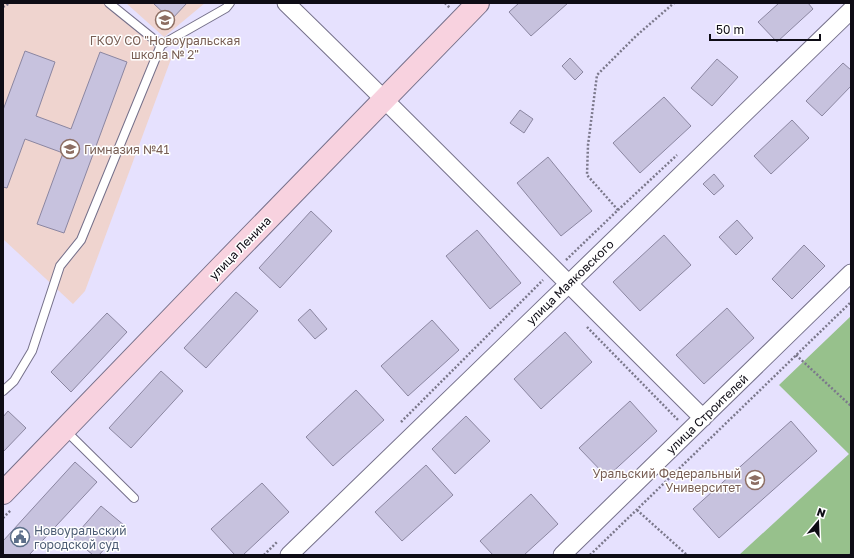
<svg xmlns="http://www.w3.org/2000/svg" width="854" height="558" viewBox="0 0 854 558" font-family="'Golos Text',sans-serif">
<style>
.education{fill:#efd4cf}
.green{fill:#97c18c}
.building{fill:#c7c2de;stroke:#8b86a1}
.lines{fill:none;stroke-linecap:round;stroke-linejoin:round}
.service-casing{stroke:#75708a;stroke-width:10}
.minor-casing{stroke:#75708a;stroke-width:19}
.secondary-casing{stroke:#75708a;stroke-width:24}
.path{stroke:#7b788b;stroke-width:2.5;stroke-dasharray:2 2;stroke-linecap:butt}
.service{stroke:#fff;stroke-width:8}
.minor{stroke:#fff;stroke-width:17}
.secondary{stroke:#f8d2df;stroke-width:22}
.labels{text-anchor:middle;dominant-baseline:central;stroke-width:3;stroke-linejoin:round;paint-order:stroke}
.education-label{font-size:12px;fill:#785e54;stroke:#fff}
.street-label{font-size:12px;fill:#0e0c15;stroke:#fff}
.service-label{font-size:12px;fill:#4e5e75;stroke:#fff;text-anchor:start}
</style>
<rect width="100%" height="100%" fill="#e6e1fe"/>
<path class="education" d="M3,3H104L171,59L85,291L73,304L3,239Z
M126,3H205L164,37Z"/>
<path class="green" d="M851,316V555H739L849,454L779,385Z"/>
<path class="building" d="M153,3H187L171,20Z
M519,3H568L531,36L509,12Z
M779,3H808L813,9L777,42L758,22Z
M25,51L55,62L36,116L71,129L100,52L127,62L64,233L37,224L63,153L25,139L7,188L3,187V110Z
M570,58L583,72L575,80L562,66Z
M717,59L738,77L712,106L691,88Z
M843,63L851,70V86L822,116L806,101Z
M664,97L691,126L640,173L613,143Z
M520,110L533,119L524,133L510,123Z
M792,120L809,138L771,174L754,156Z
M548,157L592,211L561,236L517,183Z
M714,174L724,186L714,195L703,184Z
M311,211L332,231L280,288L259,268Z
M737,220L753,238L736,255L719,237Z
M477,230L521,283L490,309L446,256Z
M664,235L691,265L640,311L613,282Z
M804,245L825,266L792,299L772,279Z
M236,292L258,311L206,368L184,348Z
M727,308L754,338L704,384L676,355Z
M310,309L327,329L315,339L298,320Z
M107,313L127,332L71,392L51,372Z
M432,320L459,350L408,396L381,366Z
M565,332L592,362L541,409L514,379Z
M161,371L183,391L131,448L109,428Z
M356,390L384,420L333,466L306,437Z
M630,401L657,431L607,477L579,448Z
M8,411L26,428L3,452V417Z
M466,416L490,441L455,474L432,449Z
M791,421L817,451L719,538L693,509Z
M75,462L97,482L29,555H3V541Z
M426,465L453,495L402,541L375,512Z
M262,483L289,512L243,555H235L211,529Z
M531,494L558,524L524,555H493L480,541Z
M101,506L125,526L99,555H93L73,538Z"/>
<g class="lines">
<defs>
<path id="service" d="M109,3L161,45L226,8L230,3
M3,391L14,381L32,351L60,266L81,240L161,45
M65,430L134,498"/>
<path id="minor" d="M286,3C427,140 564,280 703,418
M289,555L851,10
M562,555L851,273"/>
<path id="secondary" d="M3,493L224,264L478,3"/>
</defs>
<use href="#service" class="service-casing"/>
<use href="#minor" class="minor-casing"/>
<use href="#secondary" class="secondary-casing"/>
<path class="path" d="M445,3L450,8
M3,7L10,3
M618,210L587,175L588,145L597,75L636,36L674,3
M566,260L618,210L677,155
M587,327L679,421
M796,355L851,406
M401,422L543,280
M637,510L687,555
M3,518L11,510
M264,555L278,541
M590,555L851,302
M850,555L851,554"/>
<use href="#service" class="service"/>
<use href="#minor" class="minor"/>
<use href="#secondary" class="secondary"/>
</g>
<defs>
<symbol id="school-ring" viewBox="-11 -11 22 22"><circle r="9.5" fill="#fff" stroke="#8d6e63" stroke-width="1.5"/><path d="M0-5L7-2L0 1L-7-2ZM-4 1L0 2.5L4 1V4Q0 6-4 4Z" fill="#8d6e63"/></symbol>
<symbol id="university-ring" viewBox="-11 -11 22 22"><circle r="9.5" fill="#fff" stroke="#8d6e63" stroke-width="1.5"/><path d="M0-5L7-2L0 1L-7-2ZM-4 1L0 2.5L4 1V4Q0 6-4 4Z" fill="#8d6e63"/></symbol>
<symbol id="civic-ring" viewBox="-11 -11 22 22"><circle r="9.5" fill="#fff" stroke="#5c6f8a" stroke-width="1.5"/><path d="M-.6-6.5H3V-4.5H.6V-3L4-1V1h2V6H-6V1h2V-1L-.6-3ZM-1.2 2.5V6h2.4V2.5Z" fill="#5c6f8a"/></symbol>
</defs>
<g fill-rule="evenodd">
<use href="#school-ring" x="154" y="9" width="22" height="22"/>
<use href="#school-ring" x="59" y="138" width="22" height="22"/>
<use href="#university-ring" x="744" y="469" width="22" height="22"/>
<use href="#civic-ring" x="9" y="526" width="22" height="22"/>
</g>
<g class="labels">
<g class="education-label">
<text x="165" y="40">ГКОУ СО "Новоуральская<tspan x="165" dy="14">школа № 2"</tspan></text>
<text x="84" y="149" text-anchor="start">Гимназия №41</text>
<text x="741" y="473" text-anchor="end">Уральский Федеральный<tspan x="741" dy="14">Университет</tspan></text>
</g>
<g class="street-label">
<text transform="translate(240 248) rotate(-46)">улица Ленина</text>
<text transform="translate(570 282) rotate(-44)">улица Маяковского</text>
<text transform="translate(707 414) rotate(-44)">улица Строителей</text>
</g>
<g class="service-label">
<text x="34" y="530">Новоуральский<tspan x="34" dy="14">городской суд</tspan></text>
</g>
</g>
<rect width="854" height="558" fill="none" stroke="#0e0c15" stroke-width="8"/>
<g transform="translate(818 522) rotate(19)" stroke="#ffffff" stroke-width="3" paint-order="stroke">
<path d="M0-3L7 15L0 10L-7 15Z" fill="#0e0c15"/>
<text y="-6" font-size="11" font-weight="bold" text-anchor="middle" fill="#0e0c15">N</text>
</g>
<path d="M710 34v6h110v-6" fill="none" stroke="#0e0c15" stroke-width="2"/>
<text x="716" y="34" font-size="12" fill="#0e0c15" stroke="#ffffff" stroke-width="3" paint-order="stroke">50 m</text>
</svg>
